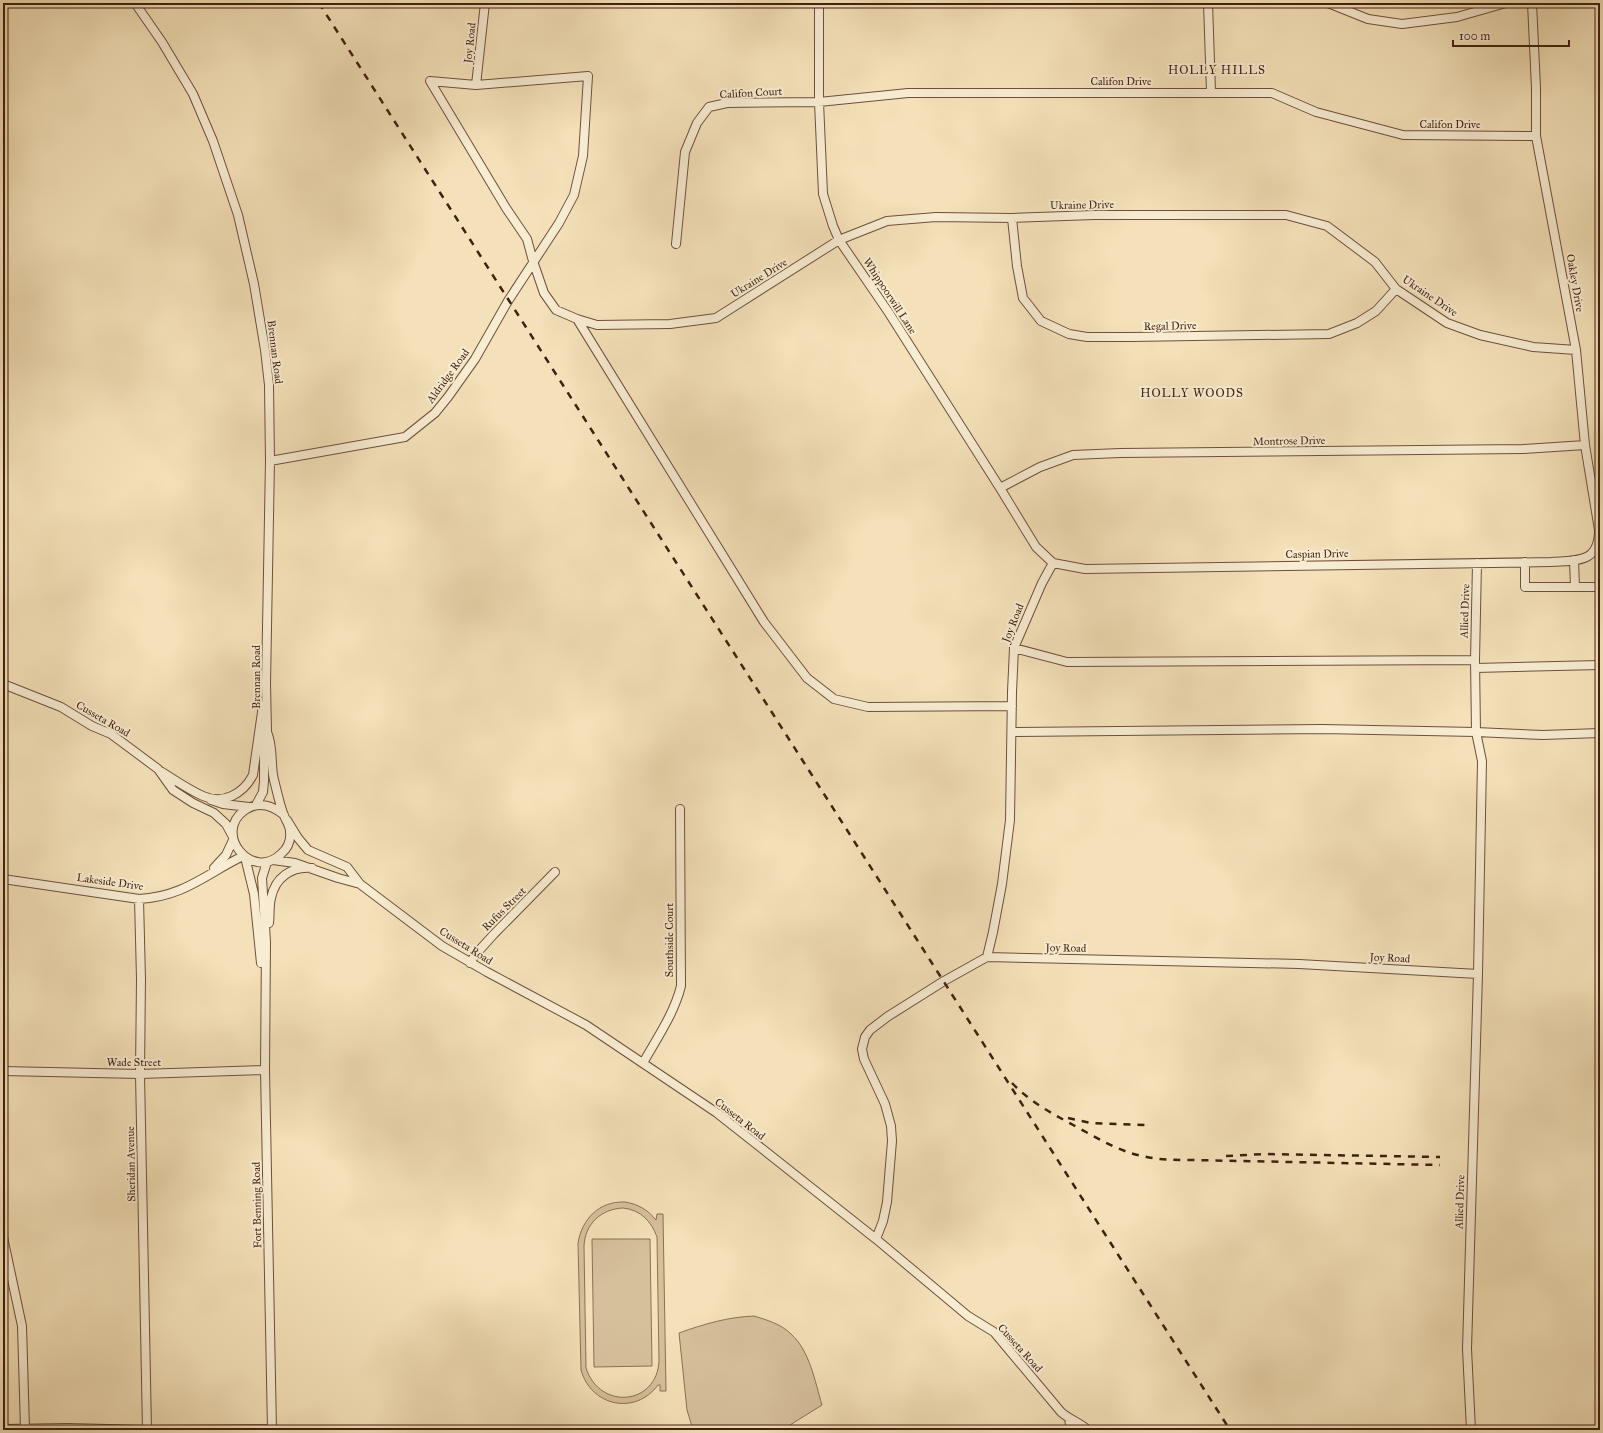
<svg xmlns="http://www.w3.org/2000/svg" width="1603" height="1433" viewBox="0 0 1603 1433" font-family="'IM FELL Great Primer',serif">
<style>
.green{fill:#d6c09c;stroke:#8c7056;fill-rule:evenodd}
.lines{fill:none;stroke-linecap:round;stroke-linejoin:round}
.minor-casing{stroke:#6e503a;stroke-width:10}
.minor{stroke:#f8ecd2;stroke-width:8}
.rail{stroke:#411f0f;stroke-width:2.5;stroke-dasharray:7 7;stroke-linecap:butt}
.labels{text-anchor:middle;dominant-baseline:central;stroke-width:4;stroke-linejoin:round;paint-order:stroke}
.street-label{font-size:11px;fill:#411f0f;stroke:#f8ecd2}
.neighbourhood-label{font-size:12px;letter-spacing:1px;fill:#411f0f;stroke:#f8ecd2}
</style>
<rect width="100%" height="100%" fill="#f4e1b9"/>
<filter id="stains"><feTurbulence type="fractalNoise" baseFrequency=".005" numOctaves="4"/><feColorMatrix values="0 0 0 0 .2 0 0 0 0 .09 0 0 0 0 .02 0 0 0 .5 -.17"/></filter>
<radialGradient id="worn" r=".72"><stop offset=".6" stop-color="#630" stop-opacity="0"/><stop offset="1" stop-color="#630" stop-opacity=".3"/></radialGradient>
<path class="green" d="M625,1202C638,1204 648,1210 656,1220L657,1214H663L666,1391H660V1385H658C635,1416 591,1406 581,1370L578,1243C582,1219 599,1201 625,1202ZM623,1208C641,1210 651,1221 657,1237L659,1361C657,1405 600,1411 586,1368L584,1246C585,1224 601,1209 623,1208Z
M592,1239H650L652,1366L594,1367Z
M754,1316C767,1320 781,1324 791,1334C810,1351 815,1382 822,1405L782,1430H693L687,1410L679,1333C704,1324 728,1317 754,1316Z"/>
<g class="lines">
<defs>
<path id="minor" d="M135,3L162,42L193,94L213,141L238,215L254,284L265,350L269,385L270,461L266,683L267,732L264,744V781L263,792L256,805
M819,3V102L823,194L833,226L839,240L889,313L1000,488L1036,547L1053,563
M1208,3L1211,92
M1328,3L1368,19L1402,24L1457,17L1506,3
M476,85L485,3
M1012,218L1017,266L1023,298L1041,321L1069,334L1087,337H1132L1329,334L1357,323L1376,311L1396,289
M676,244L685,152L697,123L709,107L727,103L819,102L908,93H1272L1316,112L1403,135L1536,136
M577,319L597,325L670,324L716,318L839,240L887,221L936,217L1012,218L1094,215H1286L1327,226L1375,262L1396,289L1447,323L1480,335L1533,347L1576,350
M270,461L405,437L435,413L448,397L475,359L508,301L559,223L574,195L583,156L588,76L476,85L430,81L506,208L527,239L533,261L544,293L556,310L577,319L764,622L807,678L834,699L868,707L1012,706
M1000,488L1040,467L1073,455L1120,453L1523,449L1585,445
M1525,562V587H1575L1574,560
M1053,563L1085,569L1551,562C1576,560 1599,564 1599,530L1585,445L1576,350L1536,136V88L1532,3
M1575,587H1600
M1014,648L1067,662L1475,660
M1475,668L1600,665
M3,684L61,707L92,726L111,734L158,769L173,790L193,803L214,813L226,824L233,837
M267,732C274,748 270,764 274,780C277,791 279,802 283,813C285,820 290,824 290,832C291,841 287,849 281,854C252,882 212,833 245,810C258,801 272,805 284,815
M1012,732L1322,729L1476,732L1543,735L1600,733
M162,772C175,780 189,790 203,796C223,805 243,794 253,775L263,705
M211,800L223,804L249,807
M287,820L298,838L308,850L347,867L360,884L442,946L487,972L586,1025L717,1113L876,1239L968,1316L994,1332L1061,1412C1070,1420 1079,1422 1088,1430
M245,857L254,894L261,963
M273,860L295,863L338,878L360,884
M267,862L262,878L266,942L265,1070L272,1430
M214,868L226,855L233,840
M3,879L139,899C183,897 206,874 243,856
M139,899L141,979L140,1074L147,1430
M269,923C270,915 269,906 271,898C275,878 291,866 312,868
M987,957L993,932L1002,884L1010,820L1012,692L1014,648L1042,583L1053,563
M470,963L475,955L494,934L555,872
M643,1063C657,1038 674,1014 681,986L680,809
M3,1071L140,1074L265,1070
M3,1237L22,1326L25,1429
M876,1239L883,1221L887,1202L892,1141L891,1126L885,1104L864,1059L862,1049L865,1037L870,1030L887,1017L944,981L987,957L1299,964L1478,974
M1069,1419L1071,1430
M3,1429L68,1428L147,1430L272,1429
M1471,1430L1467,1349L1478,974L1482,761L1476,732L1475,660L1477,563"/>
</defs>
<use href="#minor" class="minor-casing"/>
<use href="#minor" class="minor"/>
<path class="rail" d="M319,3L1230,1430
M1012,1083C1030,1102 1053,1114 1075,1126C1097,1138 1118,1151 1142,1156C1158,1160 1174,1160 1191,1160L1440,1165
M1068,1118L1091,1123L1145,1125
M1226,1156L1264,1154L1440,1157"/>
</g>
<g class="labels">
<g class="street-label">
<text transform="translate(470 43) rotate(-84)">Joy Road</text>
<text x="1121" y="81">Califon Drive</text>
<text transform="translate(751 93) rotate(-3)">Califon Court</text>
<text x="1450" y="124">Califon Drive</text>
<text transform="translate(1082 205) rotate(-1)">Ukraine Drive</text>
<text transform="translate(759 278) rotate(-32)">Ukraine Drive</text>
<text transform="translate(1575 283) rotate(80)">Oakley Drive</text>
<text transform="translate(890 296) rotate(57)">Whippoorwill Lane</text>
<text transform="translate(1430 296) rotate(34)">Ukraine Drive</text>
<text transform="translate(1170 326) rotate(-1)">Regal Drive</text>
<text transform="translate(275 352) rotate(83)">Brennan Road</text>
<text transform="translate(448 376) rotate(-54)">Aldridge Road</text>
<text transform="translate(1289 441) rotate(-1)">Montrose Drive</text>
<text transform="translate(1317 554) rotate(-1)">Caspian Drive</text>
<text transform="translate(1465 611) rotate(-88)">Allied Drive</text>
<text transform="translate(1013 623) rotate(-68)">Joy Road</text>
<text transform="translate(256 677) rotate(-90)">Brennan Road</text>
<text transform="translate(103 719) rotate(30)">Cusseta Road</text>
<text transform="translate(110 882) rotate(8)">Lakeside Drive</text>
<text transform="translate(504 909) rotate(-45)">Rufus Street</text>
<text transform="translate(669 940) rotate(-90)">Southside Court</text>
<text transform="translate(466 946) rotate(32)">Cusseta Road</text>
<text transform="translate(1066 948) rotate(1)">Joy Road</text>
<text transform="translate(1390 958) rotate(3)">Joy Road</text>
<text x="134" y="1062">Wade Street</text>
<text transform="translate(740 1119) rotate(38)">Cusseta Road</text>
<text transform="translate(131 1164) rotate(-91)">Sheridan Avenue</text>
<text transform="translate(1460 1202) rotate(-88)">Allied Drive</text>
<text transform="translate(257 1205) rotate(-91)">Fort Benning Road</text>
<text transform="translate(1020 1348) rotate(48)">Cusseta Road</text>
</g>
<g class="neighbourhood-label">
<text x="1217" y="70">HOLLY HILLS</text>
<text x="1192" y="393">HOLLY WOODS</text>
</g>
</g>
<rect width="1603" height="1433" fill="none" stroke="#f4e1b9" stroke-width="16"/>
<rect x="4" y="4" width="1595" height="1425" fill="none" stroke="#411f0f" stroke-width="2"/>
<rect x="8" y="8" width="1587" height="1417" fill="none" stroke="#411f0f"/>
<path d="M1453 40v6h116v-6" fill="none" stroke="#411f0f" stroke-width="2"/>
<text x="1459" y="40" font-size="12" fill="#411f0f" stroke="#f8ecd2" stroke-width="3" paint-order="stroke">100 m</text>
<rect width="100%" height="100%" filter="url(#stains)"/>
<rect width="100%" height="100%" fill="url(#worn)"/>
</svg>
